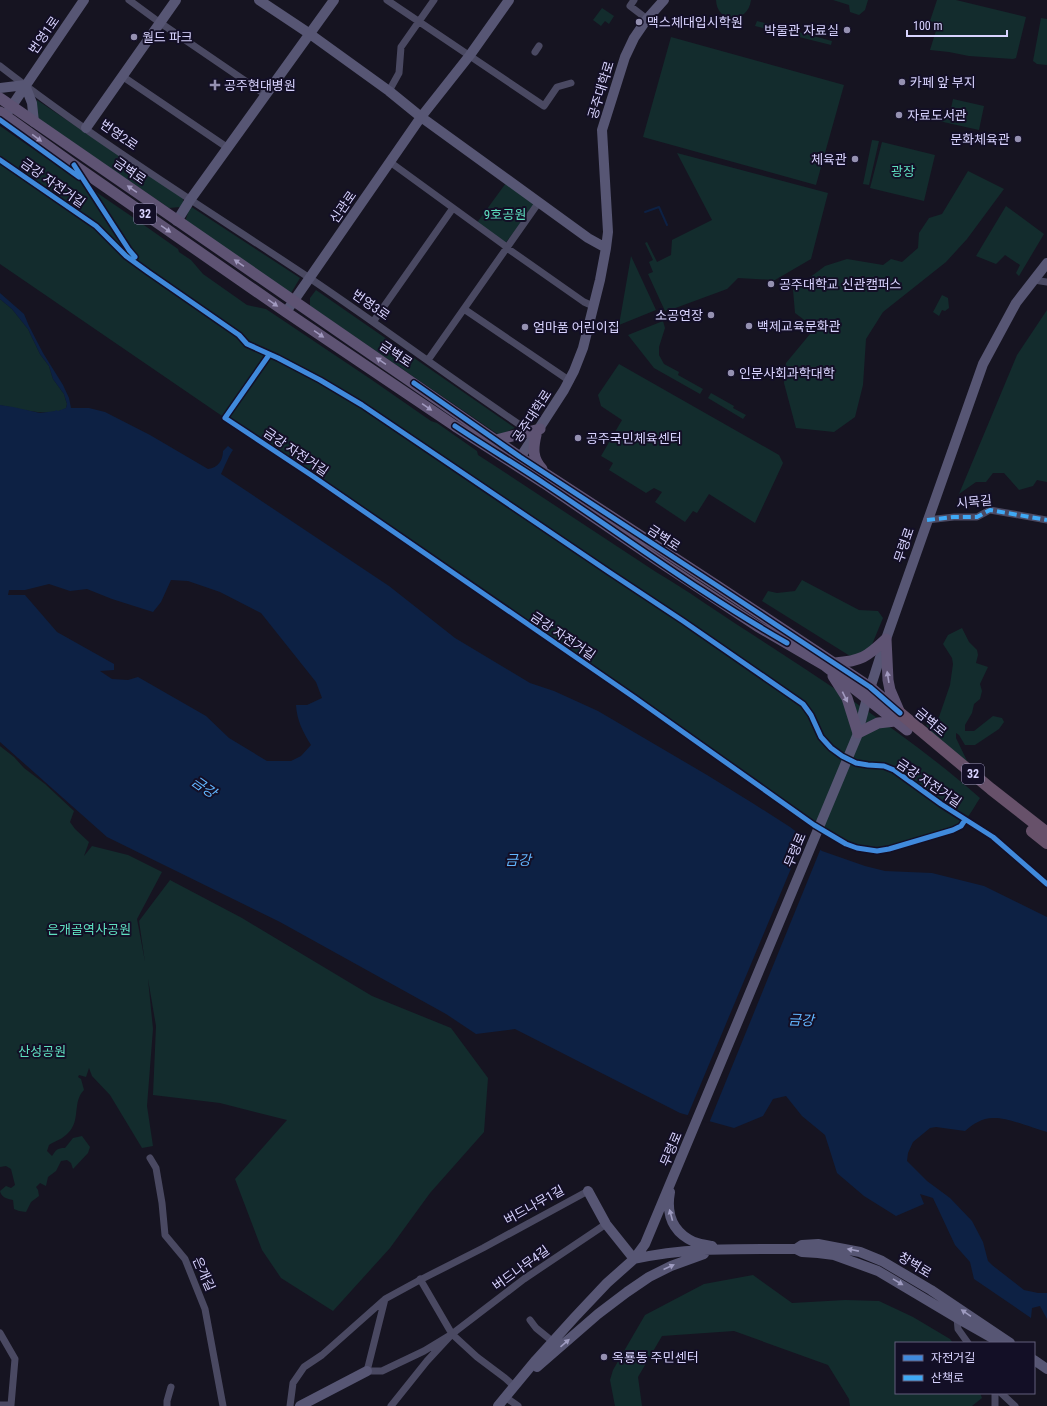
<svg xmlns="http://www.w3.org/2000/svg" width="1047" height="1406" viewBox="0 0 1047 1406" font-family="'Roboto Condensed','Noto Sans KR',sans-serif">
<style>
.green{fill:#132c2d}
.water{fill:#0d2144;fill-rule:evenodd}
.pier{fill:#161421}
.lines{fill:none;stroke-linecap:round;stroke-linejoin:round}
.stream{stroke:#0d2144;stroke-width:2}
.street{stroke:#4a4962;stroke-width:7}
.secondary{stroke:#575674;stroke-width:10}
.primary{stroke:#5e5373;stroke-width:11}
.highway{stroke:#67516a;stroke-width:12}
.quiet{stroke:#3fa9f5;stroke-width:4;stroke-dasharray:8 4;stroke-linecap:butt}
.cycleway-casing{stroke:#130f26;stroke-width:8}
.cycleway{stroke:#408adc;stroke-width:5}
.oneway{fill:#a29ac0}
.oneway2{fill:#9e9bc0}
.poi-dot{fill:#9591b1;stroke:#130f26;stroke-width:1.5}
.labels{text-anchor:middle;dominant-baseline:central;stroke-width:4;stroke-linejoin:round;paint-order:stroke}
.shield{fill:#130f26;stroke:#9e99be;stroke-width:1}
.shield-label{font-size:12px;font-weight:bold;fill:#d9d4ff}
.poi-label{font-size:13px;fill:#d9d4ff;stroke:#130f26;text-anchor:start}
.street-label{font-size:13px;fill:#d9d4ff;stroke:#130f26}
.park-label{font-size:13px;fill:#5fe0c0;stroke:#130f26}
.water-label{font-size:14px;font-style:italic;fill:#62b6ff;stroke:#130f26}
</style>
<rect width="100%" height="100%" fill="#161421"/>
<path class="green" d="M716,0H751C748,24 717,24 716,0Z
M833,0H868L865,10L859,15L850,12L849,5Z
M937,0H956L1026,17L1016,58L1013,59L969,56L949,52L930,50L938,24L930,21Z
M602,8L614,16L609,24L605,21L601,26L593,20Z
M1041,18L1047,19V65L1037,64L1033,61Z
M757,21L832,41L831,45L755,26Z
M671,37L844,85L816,185L643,137Z
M953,99L984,106L979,130L930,119L931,114L949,118Z
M37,100L183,198V203L180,207L169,208L37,118L33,106Z
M0,126C59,167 119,207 178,249L179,252L191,260L203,274L247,305L266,309L372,380L431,421L437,423L477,451L478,455L492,464L656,572C687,590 717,612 747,631C827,683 908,735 980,798C972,810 966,824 953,830C926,838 885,856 857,848C842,844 827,833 814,825L635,698L314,477L225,418L0,264Z
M872,140L879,141L869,185L863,184Z
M882,142L935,155L924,201L870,188Z
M677,153L828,193L811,259L775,280L738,278L727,289L670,310L669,309L665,311L648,274L653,272L649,262L653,260L645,243L647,242L657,262L671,255L672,240L712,220Z
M968,171L1004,189L967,239L946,262L883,312L866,339L863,385L855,417L834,432L796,428L784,383L786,363L810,334L811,325L795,313L793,290L825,266L847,259L883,265L891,259L902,262L918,248L919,233L929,218L942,214Z
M506,183L535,204L504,245L476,224Z
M190,206L300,278L291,293L185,222Z
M1006,206L1044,234L1019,276L1016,273L1020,265L1005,255L996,264L976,256Z
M631,256L656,310L619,325Z
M316,290L515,428L499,435L310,306V298Z
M942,295L948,298L949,308L945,311L942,310L939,316L933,312Z
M0,299L12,309L28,329L40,354L49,366L53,379L64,394L67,404L66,408L63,410C41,416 21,409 0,405Z
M1047,310V482L1037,480L1033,486L1019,490L1004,473H993L986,482H976L959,494L1017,355Z
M663,321L665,328L659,347V355L664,364L679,372L678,375L703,389L700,394L654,368L628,335Z
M619,364L779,455L783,463L755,523L709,494L697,513L693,511L685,522L655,502L662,492L654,488L646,493L609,470L613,463L601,456L622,420L601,406L598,395Z
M711,393L734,406L733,408L746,415L743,419L708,398Z
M802,580L859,610L878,611L883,618L871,647L862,654L850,656L762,601L768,591L777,593L795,591Z
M962,628L969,642L977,650L978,655L976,663L988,667L980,684L982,691L980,699L974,704L972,713L965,725V731H974L993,716L1002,718L1004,722L999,729L975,745H965L959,735L956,733V738L969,765L932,733L926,725L939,717L950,685L953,664L952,658L943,644L948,635Z
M0,746L14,757L24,768L45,784L74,811L70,822L75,829L89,842L84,856L92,846L128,855L162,872L137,919L145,962L139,921L170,880L242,918L372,996L451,1028L488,1078L484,1132L430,1193L390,1248L333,1311L281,1278L262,1250L235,1179L287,1120L220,1103L153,1095L156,1026L148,979L153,1029L147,1106L153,1146L142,1148L110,1095L92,1076L89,1068L86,1077L79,1075L78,1077L81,1079L84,1090C72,1102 81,1121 68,1133C63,1139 55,1141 49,1145L47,1151L52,1156C56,1150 57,1148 65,1148L73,1138L82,1136L90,1147L88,1153L73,1169L71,1163L67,1160L61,1161L56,1171L48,1177L46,1186L40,1183L36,1187L38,1190L39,1196L31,1202L26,1212L19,1211L14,1209L13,1200C7,1199 1,1197 0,1191L6,1186L11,1188L15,1185L11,1169L6,1166L0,1167Z
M753,1275L792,1303L845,1300L879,1301L913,1317L950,1339L953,1343H896V1393H980L982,1398L972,1406H850L849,1399L828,1365L734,1331L662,1336L638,1377L642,1406H615L610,1380L613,1370L645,1315L704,1284Z"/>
<path class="water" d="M0,293L24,314L29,326L43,353L63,385L69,398L71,408H89L105,412L150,435L208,469C218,468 223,460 223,451L228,446L233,450C229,455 224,468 221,474L389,586L455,638L530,683L554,691L598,711L707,775L754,804L790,827L822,851L865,866L885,871L932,873L984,886L1047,917V1132C1033,1128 1006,1117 993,1118C982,1118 973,1124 965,1131L936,1127L930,1128L913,1142L908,1153L907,1161L927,1181L950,1198L972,1221L983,1242L988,1261L992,1265L1024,1290L1038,1293H1047V1319L1040,1306L1032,1308L1031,1318L974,1279L970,1262L955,1245L933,1198L920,1194L924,1204L896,1216L864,1196L837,1173L825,1135L802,1116L786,1096L773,1099L763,1116L734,1128L680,1113L515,1029L476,1034L446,1014L280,922L107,837L0,742V405L13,407L40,413L55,411L56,410L58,411L66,408L67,404L64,394L53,379L49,366L40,354L28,329L12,309L0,299ZM171,580L188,581L220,592L261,613L316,682L322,698L307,705H296C297,721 303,732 311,745L301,756L291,761H267L229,738L206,716L138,677L128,680L112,679L100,671L114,670V664L57,632L25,595H8L9,590H25L49,584L70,591L87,589L112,599L153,612L161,602Z"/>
<path class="pier" d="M805,835L821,848L709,1123L687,1117Z"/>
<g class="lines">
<path class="stream" d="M645,212L659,207L667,225"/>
<path class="street" d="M129,0L159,22L266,95
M387,0L544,106L557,87L571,83
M634,0L630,6L647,19
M535,52L539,46
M0,66C99,143 206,209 311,279C385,329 457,383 532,433
M122,76L228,148
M389,91L399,73L401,47L434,0
M390,162L504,245L507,248L584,302L593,306
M1034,280L1047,282
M464,309L570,381
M373,322L453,208
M428,360L539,202
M927,520L954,517H977L990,510L1047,520
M150,1158L156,1168L162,1203L165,1235L185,1259L205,1309L223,1406
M420,1279L452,1334L477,1357L505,1378L514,1386
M957,1318L958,1329L968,1343
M530,1320L536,1328L552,1341
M0,1333L15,1359L11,1405H0
M452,1334L424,1351L382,1371H367L385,1299L418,1281L483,1248L588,1191
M1001,1393L1015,1406
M505,1397L518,1406
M167,1406V1401L171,1387
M290,1406L293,1383L304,1367L322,1355L384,1300
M391,1406L427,1361L452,1334L524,1279L606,1224
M995,1406V1393"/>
<path class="secondary" d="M259,0L310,34L389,91L421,117L588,238L606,248
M0,88L25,85L32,103L34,122
M5,116L84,0
M86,128L176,0
M177,221L190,200L334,0
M286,312L421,117L470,55L509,0
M516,464L564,390L574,371L583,348L600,280L606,248L608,232L602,130L625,57L634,38L647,19L664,0
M588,1191L606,1224L634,1259
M670,1192C666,1214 672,1232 694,1242C699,1244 706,1245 712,1246
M796,1249L802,1245L818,1244L860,1252L882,1261L931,1290L1010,1343
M634,1259C686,1247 742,1249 796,1249L802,1252L818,1253L834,1255L878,1271L957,1318L1001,1343
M1034,1360L1047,1369
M537,1367L598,1314L627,1292L649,1277L671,1266L704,1254
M300,1406L367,1371
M498,1406L536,1360L574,1318L607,1283L634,1259L645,1244L857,736L867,698L886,639L983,364L1016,303L1047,263"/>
<path class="primary" d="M0,98L520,457L716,585L870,687L900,713
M0,112L74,165L286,312L455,426L544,483L657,560L757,626L824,665L907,730
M536,435C533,448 532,458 542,469
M496,440L540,429
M886,639L888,680L890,690L899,711
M835,663C861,661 867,657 886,639
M833,676L847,698L858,733L878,723L895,721"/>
<path class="highway" d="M900,713L991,789L1047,833
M1032,831L1047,843"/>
<path class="quiet" d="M927,520L954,517H977L990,510L1047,520"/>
<defs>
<path id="cycleway" d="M0,120L79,177
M0,160L96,226L126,256L148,272L239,335L247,344L278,358L320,380L362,405L609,572L683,621L803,704L811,715L821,737L831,748L842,756L856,763L868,765L884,766L894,770L941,804L993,837L1047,884
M74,165L129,250L135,257
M269,355L225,418L314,477L635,698L814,825L846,844L857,848L877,851L889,849L953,830L961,826L965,820
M414,383L520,457L716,585L870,687L900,713
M455,426C485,446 515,464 545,484C625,537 703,595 787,643"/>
</defs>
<use href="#cycleway" class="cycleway-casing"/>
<use href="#cycleway" class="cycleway"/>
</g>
<defs><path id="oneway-solid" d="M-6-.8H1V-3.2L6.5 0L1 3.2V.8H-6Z"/></defs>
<g class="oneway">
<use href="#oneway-solid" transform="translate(37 138) rotate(36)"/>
<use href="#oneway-solid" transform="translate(132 189) rotate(-145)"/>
<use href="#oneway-solid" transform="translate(166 229) rotate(35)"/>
<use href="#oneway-solid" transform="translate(239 263) rotate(-146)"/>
<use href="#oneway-solid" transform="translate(273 303) rotate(35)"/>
<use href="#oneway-solid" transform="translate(319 334) rotate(34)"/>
<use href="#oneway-solid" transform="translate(381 361) rotate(-146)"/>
<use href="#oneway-solid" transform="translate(427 407) rotate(34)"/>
<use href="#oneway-solid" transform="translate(888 677) rotate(-99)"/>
<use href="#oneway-solid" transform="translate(845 697) rotate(64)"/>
</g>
<g class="oneway2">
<use href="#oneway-solid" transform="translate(671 1215) rotate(-105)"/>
<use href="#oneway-solid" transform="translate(853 1250) rotate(-169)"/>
<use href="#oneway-solid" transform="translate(669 1267) rotate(-24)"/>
<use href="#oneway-solid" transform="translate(898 1282) rotate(31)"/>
<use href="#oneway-solid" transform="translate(966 1313) rotate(-146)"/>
<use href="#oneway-solid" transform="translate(565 1343) rotate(-41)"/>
</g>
<g class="poi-dot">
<circle cx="639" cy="22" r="4"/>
<circle cx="847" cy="30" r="4"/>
<circle cx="134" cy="37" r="4"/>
<circle cx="902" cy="82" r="4"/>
<path d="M213 79h4v4h4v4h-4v4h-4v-4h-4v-4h4z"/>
<circle cx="899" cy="115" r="4"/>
<circle cx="1018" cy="139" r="4"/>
<circle cx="855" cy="159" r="4"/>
<circle cx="771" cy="284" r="4"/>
<circle cx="711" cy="315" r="4"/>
<circle cx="749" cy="326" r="4"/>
<circle cx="525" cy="327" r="4"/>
<circle cx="731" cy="373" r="4"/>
<circle cx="578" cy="438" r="4"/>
<circle cx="604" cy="1357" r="4"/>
</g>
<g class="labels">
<g class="shield">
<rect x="134" y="204" width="22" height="20" rx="3"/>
<rect x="962" y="764" width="22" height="20" rx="3"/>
</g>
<g class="shield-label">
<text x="145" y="214">32</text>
<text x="973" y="774">32</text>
</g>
<g class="poi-label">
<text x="647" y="22">맥스체대입시학원</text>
<text x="839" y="30" text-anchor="end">박물관 자료실</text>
<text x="142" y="37">월드 파크</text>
<text x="910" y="82">카페 앞 부지</text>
<text x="224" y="85">공주현대병원</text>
<text x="907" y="115">자료도서관</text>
<text x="1010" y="139" text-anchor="end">문화체육관</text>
<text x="847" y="159" text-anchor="end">체육관</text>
<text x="779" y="284">공주대학교 신관캠퍼스</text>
<text x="703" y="315" text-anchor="end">소공연장</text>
<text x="757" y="326">백제교육문화관</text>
<text x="533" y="327">엄마품 어린이집</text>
<text x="739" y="373">인문사회과학대학</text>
<text x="586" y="438">공주국민체육센터</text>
<text x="612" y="1357">옥룡동 주민센터</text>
</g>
<g class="street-label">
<text transform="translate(44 35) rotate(-55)">번영1로</text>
<text transform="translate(601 90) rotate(-73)">공주대학로</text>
<text transform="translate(119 135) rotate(35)">번영2로</text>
<text transform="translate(130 171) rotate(35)">금벽로</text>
<text transform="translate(53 183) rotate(35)">금강 자전거길</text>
<text transform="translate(343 207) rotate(-55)">신관로</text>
<text transform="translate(371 305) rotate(35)">번영3로</text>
<text transform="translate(396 354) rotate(34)">금벽로</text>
<text transform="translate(532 416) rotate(-57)">공주대학로</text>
<text transform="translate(296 452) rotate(34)">금강 자전거길</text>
<text transform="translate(974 502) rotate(-6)">시목길</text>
<text transform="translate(664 538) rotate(33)">금벽로</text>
<text transform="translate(904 545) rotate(-71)">무령로</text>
<text transform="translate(563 636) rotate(34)">금강 자전거길</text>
<text transform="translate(931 722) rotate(40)">금벽로</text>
<text transform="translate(929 783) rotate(34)">금강 자전거길</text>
<text transform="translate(795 850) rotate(-67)">무령로</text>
<text transform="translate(671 1149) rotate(-67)">무령로</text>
<text transform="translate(534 1205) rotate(-29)">버드나무1길</text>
<text transform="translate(915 1265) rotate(31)">창벽로</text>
<text transform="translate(521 1268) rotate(-36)">버드나무4길</text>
<text transform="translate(204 1274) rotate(66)">은개길</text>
</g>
<g class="park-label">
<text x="903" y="171">광장</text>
<text x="505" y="214">9호공원</text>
<text x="89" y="929">은개골역사공원</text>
<text x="42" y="1051">산성공원</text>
</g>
<g class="water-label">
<text transform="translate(204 787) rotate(35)">금강</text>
<text x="518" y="860">금강</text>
<text transform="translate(801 1020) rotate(2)">금강</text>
</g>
</g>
<rect x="895" y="1342" width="140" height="52" fill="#130f26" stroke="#625e7d"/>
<rect x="903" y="1355" width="20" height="6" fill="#408adc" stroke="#625e7d"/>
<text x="931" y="1362" font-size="12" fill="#d9d4ff">자전거길</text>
<rect x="903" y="1375" width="20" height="6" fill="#3fa9f5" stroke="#625e7d"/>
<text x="931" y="1382" font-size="12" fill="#d9d4ff">산책로</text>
<path d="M907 30v6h100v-6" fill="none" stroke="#d9d4ff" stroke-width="2"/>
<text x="913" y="30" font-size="12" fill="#d9d4ff" stroke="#130f26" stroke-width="3" paint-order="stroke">100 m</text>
</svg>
